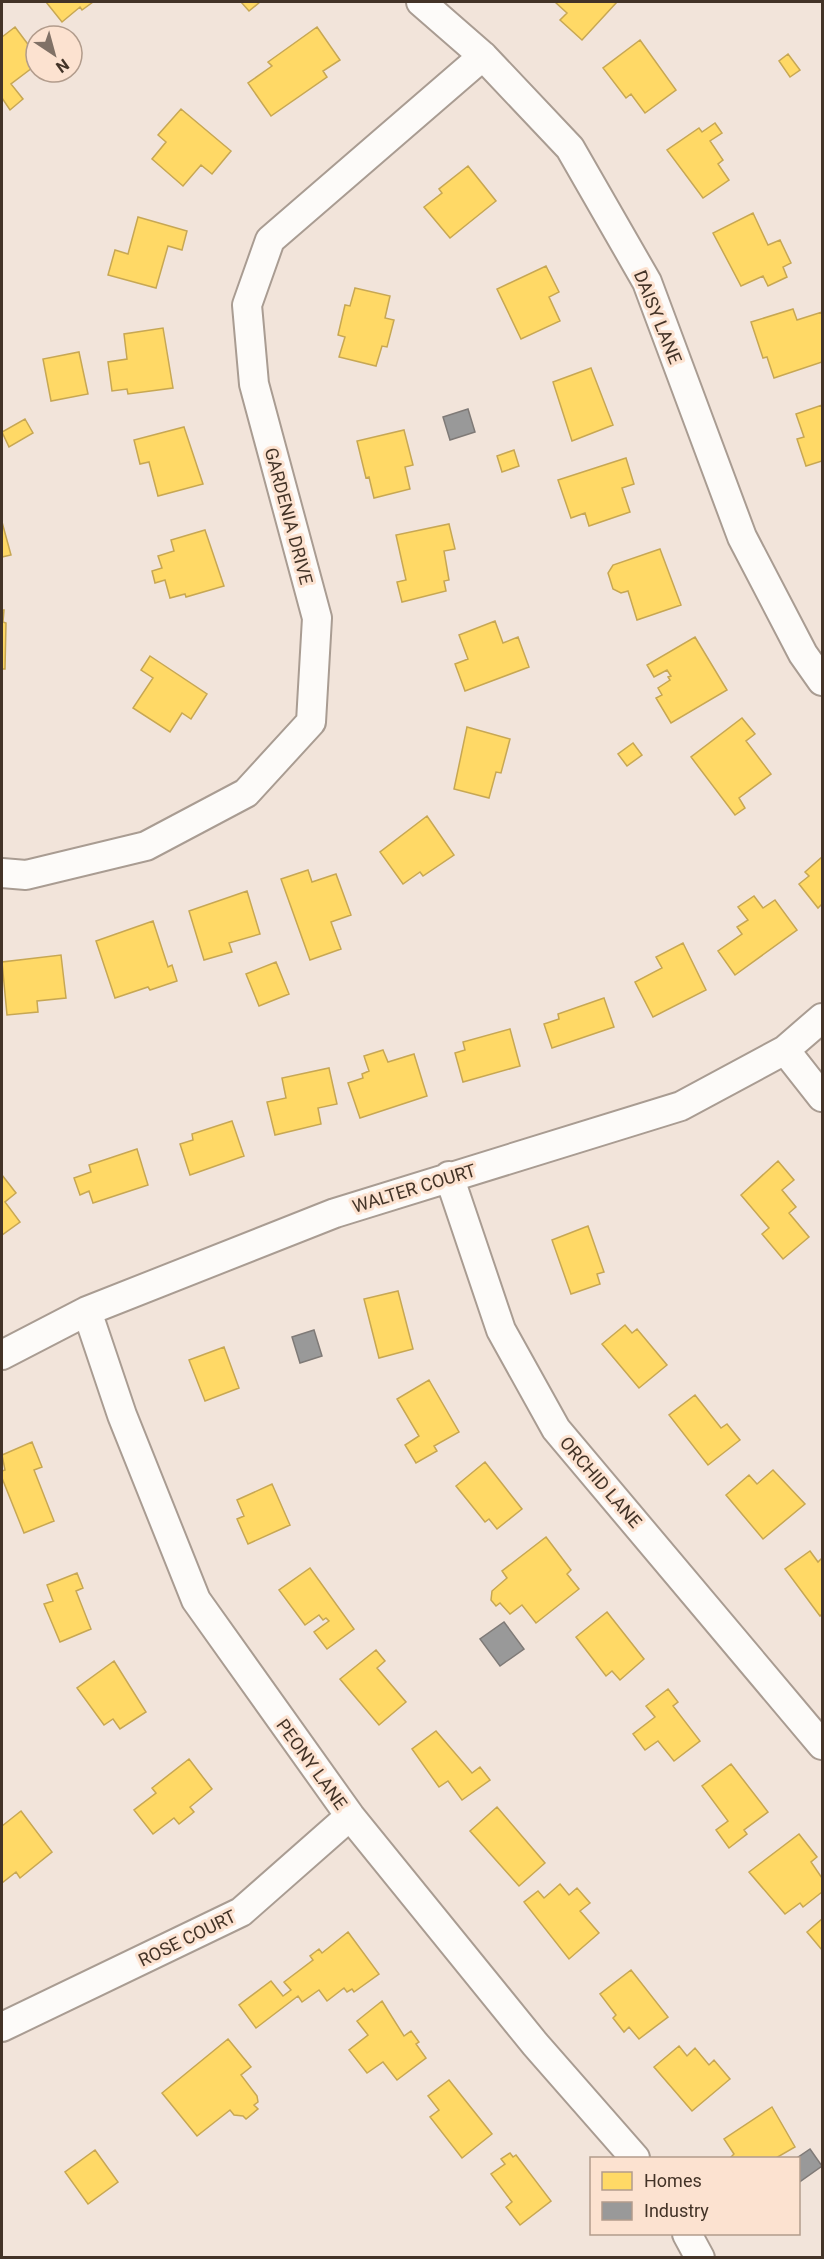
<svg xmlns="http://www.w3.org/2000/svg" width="824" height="2259" viewBox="0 0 824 2259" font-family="Roboto,sans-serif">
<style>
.homes{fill:#ffd966;stroke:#c7a753;stroke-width:1.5}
.industry{fill:#999;stroke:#7f7a77;stroke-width:1.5}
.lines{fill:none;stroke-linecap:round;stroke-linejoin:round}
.street-casing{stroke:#a99c92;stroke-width:32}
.street{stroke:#fdfbf9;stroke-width:28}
.labels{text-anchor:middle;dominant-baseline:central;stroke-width:6;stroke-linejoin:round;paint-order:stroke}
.street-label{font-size:18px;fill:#433327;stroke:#fce2d0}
</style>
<rect width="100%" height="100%" fill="#f2e4da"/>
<path class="homes" d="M46,2H93L82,10L80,7L62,22Z
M241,2H260L249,11Z
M555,2H617L582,40L560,20L567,13Z
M15,27L36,55V65L11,84L23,99L10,110L2,98V37Z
M317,27L340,60L323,71L327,77L271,116L248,83L272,66L268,62Z
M640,40L676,90L645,113L631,94L626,98L603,68Z
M788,54L800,70L790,77L779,61Z
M181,109L231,151L212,174L201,165L183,186L152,159L166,142L158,135Z
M715,123L722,133L710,141L723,160L718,164L729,180L703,198L667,150L699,128L702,132Z
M468,166L496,201L450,238L424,207L442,193L439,189Z
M753,213L768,245L780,240L791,263L783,267L787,277L768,286L763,276L741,286L713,233Z
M138,217L187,231L182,250L168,246L156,288L108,275L115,250L128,254Z
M546,266L559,292L549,297L560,321L521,339L497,289Z
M355,288L390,296L385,318L394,320L387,347L382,346L376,366L339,357L345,337L338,335L345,305L350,306Z
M793,309L797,320L822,312V362L774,378L767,357L763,358L751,322Z
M163,328L173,388L128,394L127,389L112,391L108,362L127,359L124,334Z
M79,352L88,394L51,401L43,359Z
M591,368L613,425L572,441L553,382Z
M822,405V461L806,466L797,439L804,437L796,414Z
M25,419L33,433L9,447L2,432Z
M184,427L203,484L158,496L149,462L140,464L134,440Z
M404,430L413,465L405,467L410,489L374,498L369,477L366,478L357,441Z
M514,450L519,466L502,472L497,456Z
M626,458L634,484L622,488L630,512L589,526L585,513L571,518L558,480Z
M2,522L11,555L2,557Z
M449,524L455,549L444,551L449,580L444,581L446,591L402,602L397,582L406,580L396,535Z
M205,530L224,586L186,597L185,594L170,598L165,580L155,583L152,571L162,568L158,556L174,551L171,540Z
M660,549L681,605L637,620L628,591L621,593L613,589L608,573L613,565Z
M2,610H4L3,622L6,623L5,669H2Z
M495,621L503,643L518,637L529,667L465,691L455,664L468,659L459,635Z
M695,637L727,690L671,723L656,698L662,695L658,688L670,680L668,677L671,676L667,670L654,677L647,665Z
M150,656L207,694L191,719L182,713L170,732L133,708L153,678L141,670Z
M742,718L755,734L746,741L771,774L739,798L745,808L735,815L691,757Z
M467,727L510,739L501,773L496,772L489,798L454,789Z
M633,743L642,755L627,766L618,754Z
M427,816L454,855L423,876L420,872L403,884L380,852Z
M822,857V904L818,908L799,884L809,876L805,872Z
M308,870L312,882L336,874L351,915L331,922L341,949L310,960L281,879Z
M247,891L260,934L229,943L232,952L204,960L189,911Z
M754,896L763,908L775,900L797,930L735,975L718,951L742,934L737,927L748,920L738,907Z
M153,921L168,967L172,965L177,981L150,990L148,987L115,998L96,941Z
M683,943L706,990L653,1017L635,982L662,968L656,957Z
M61,955L66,998L37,1001L38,1012L7,1015L2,962Z
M276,962L289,994L259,1006L246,974Z
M604,998L614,1027L552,1048L544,1024L559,1019L558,1014Z
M510,1029L520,1066L463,1082L455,1053L465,1050L463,1042Z
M383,1050L388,1062L414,1054L427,1096L360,1118L348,1083L363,1078L362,1074L369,1071L364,1056Z
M329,1068L337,1104L318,1108L321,1124L275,1135L267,1102L286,1098L282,1078Z
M232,1121L244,1156L190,1175L180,1144L193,1140L192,1134Z
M137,1149L148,1185L93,1203L89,1191L80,1195L74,1178L91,1172L89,1165Z
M778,1161L794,1180L782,1190L796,1207L789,1213L809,1237L783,1259L762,1234L769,1228L741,1195Z
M2,1175L16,1193L5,1202L20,1222L2,1235Z
M588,1226L604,1272L597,1274L600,1284L571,1294L552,1240Z
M398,1291L413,1349L379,1358L364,1299Z
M625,1325L632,1333L637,1329L667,1365L639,1388L602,1344Z
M224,1347L239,1388L205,1401L189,1360Z
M429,1380L459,1432L434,1446L437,1451L416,1463L405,1445L419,1436L397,1399Z
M695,1395L721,1428L727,1424L740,1440L708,1465L669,1415Z
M32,1442L42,1467L34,1470L54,1521L24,1533L2,1478V1471L5,1470L2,1455Z
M485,1462L522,1509L497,1529L489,1519L485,1522L456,1486Z
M773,1470L805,1504L763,1539L726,1495L749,1475L757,1484Z
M272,1484L290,1525L248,1544L237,1519L244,1516L237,1500Z
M546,1537L571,1570L567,1574L579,1589L536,1623L522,1605L510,1614L500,1603L496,1606L491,1600L492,1591L507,1578L502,1571Z
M810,1551L818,1562L822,1558V1614L820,1616L785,1569Z
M310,1568L354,1629L327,1649L314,1632L329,1621L326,1618L323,1620L319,1615L305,1625L279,1590Z
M77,1573L83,1588L76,1591L91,1629L60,1642L44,1604L53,1601L47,1585Z
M607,1612L644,1659L620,1680L612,1671L606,1676L576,1637Z
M376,1650L385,1661L377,1668L406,1702L379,1725L340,1679Z
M114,1661L146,1712L120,1729L113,1719L104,1725L77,1688Z
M668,1689L678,1702L673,1706L700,1741L674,1761L658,1741L645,1750L633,1734L655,1717L646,1706Z
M436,1731L472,1773L480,1767L490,1780L462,1800L448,1781L439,1787L412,1749Z
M189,1759L212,1789L190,1807L194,1812L179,1824L174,1818L153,1834L134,1810L156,1793L152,1788Z
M731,1764L768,1812L744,1830L747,1834L729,1848L716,1830L728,1821L702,1786Z
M497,1807L545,1863L519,1886L470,1831Z
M21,1811L52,1852L20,1878L16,1872L2,1883V1826Z
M799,1834L817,1857L811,1862L822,1878V1892L803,1907L800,1903L785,1914L749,1872Z
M560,1884L569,1895L577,1888L590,1903L580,1911L599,1933L569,1959L524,1902L538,1891L544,1898Z
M822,1919V1950L807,1932Z
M348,1932L379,1974L354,1992L352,1989L347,1992L344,1988L327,2001L319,1990L302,2002L298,1996L256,2028L239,2005L271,1981L283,1996L291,1990L284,1982L313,1960L310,1956L319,1949L322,1953Z
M631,1970L668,2017L639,2039L629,2027L624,2032L613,2018L616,2015L600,1994Z
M382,2001L404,2036L411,2031L419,2042L416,2044L426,2058L397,2080L383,2062L367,2073L349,2050L368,2035L357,2021Z
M228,2039L251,2067L241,2075L257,2096L258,2102L254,2105L258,2109L246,2119L243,2116L234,2115L230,2110L197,2136L162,2093Z
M679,2046L687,2056L695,2048L709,2065L714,2060L730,2079L692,2111L654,2067Z
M449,2080L492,2134L462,2158L430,2117L439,2110L428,2096Z
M772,2107L795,2147L776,2158H730L734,2154L724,2139Z
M95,2150L118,2182L88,2204L65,2172Z
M510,2153L513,2157L516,2155L551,2201L520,2225L506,2207L512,2202L491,2174L505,2164L501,2159Z"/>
<path class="industry" d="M468,409L475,432L450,440L443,417Z
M314,1330L322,1356L300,1363L292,1337Z
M504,1622L524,1649L500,1666L480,1639Z
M810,2149L822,2166L798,2183L797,2158Z"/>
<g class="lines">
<defs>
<path id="street" d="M421,2L483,56L570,148L647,282L742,537L803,654L822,681
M2,873L26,875L146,846L246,793L311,722L317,618L254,384L247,305L270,240L483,56
M785,1050L822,1097
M449,1176L501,1330L556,1429L822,1745
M87,1311L122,1415L196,1600L350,1816L535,2044L635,2158
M2,1355L87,1311L335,1213L681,1106L785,1050L822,1018
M2,2027L241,1912L350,1816
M687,2234L700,2258"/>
</defs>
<use href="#street" class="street-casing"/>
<use href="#street" class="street"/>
</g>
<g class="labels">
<g class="street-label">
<text transform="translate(658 317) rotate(68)">DAISY LANE</text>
<text transform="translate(289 516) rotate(75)">GARDENIA DRIVE</text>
<text transform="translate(414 1188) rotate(-17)">WALTER COURT</text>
<text transform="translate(601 1482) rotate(49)">ORCHID LANE</text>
<text transform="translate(312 1764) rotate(54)">PEONY LANE</text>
<text transform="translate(187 1938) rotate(-26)">ROSE COURT</text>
</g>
</g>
<rect width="824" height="2259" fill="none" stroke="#433327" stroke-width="6"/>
<rect x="590" y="2157" width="210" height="78" fill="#fce2d0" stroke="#b29c8c" stroke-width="1.5"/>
<rect x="602" y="2172" width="30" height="18" fill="#ffd966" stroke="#b29c8c" stroke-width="1.5"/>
<text x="644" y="2187" font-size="18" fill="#433327">Homes</text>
<rect x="602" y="2202" width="30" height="18" fill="#999999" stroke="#b29c8c" stroke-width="1.5"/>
<text x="644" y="2217" font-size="18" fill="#433327">Industry</text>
<g transform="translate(54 54) rotate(144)"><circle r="28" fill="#fce2d0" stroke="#b29c8c" stroke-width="1.5"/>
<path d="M0-4.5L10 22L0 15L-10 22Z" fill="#807166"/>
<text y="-9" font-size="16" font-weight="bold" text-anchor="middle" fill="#433327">N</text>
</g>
</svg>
